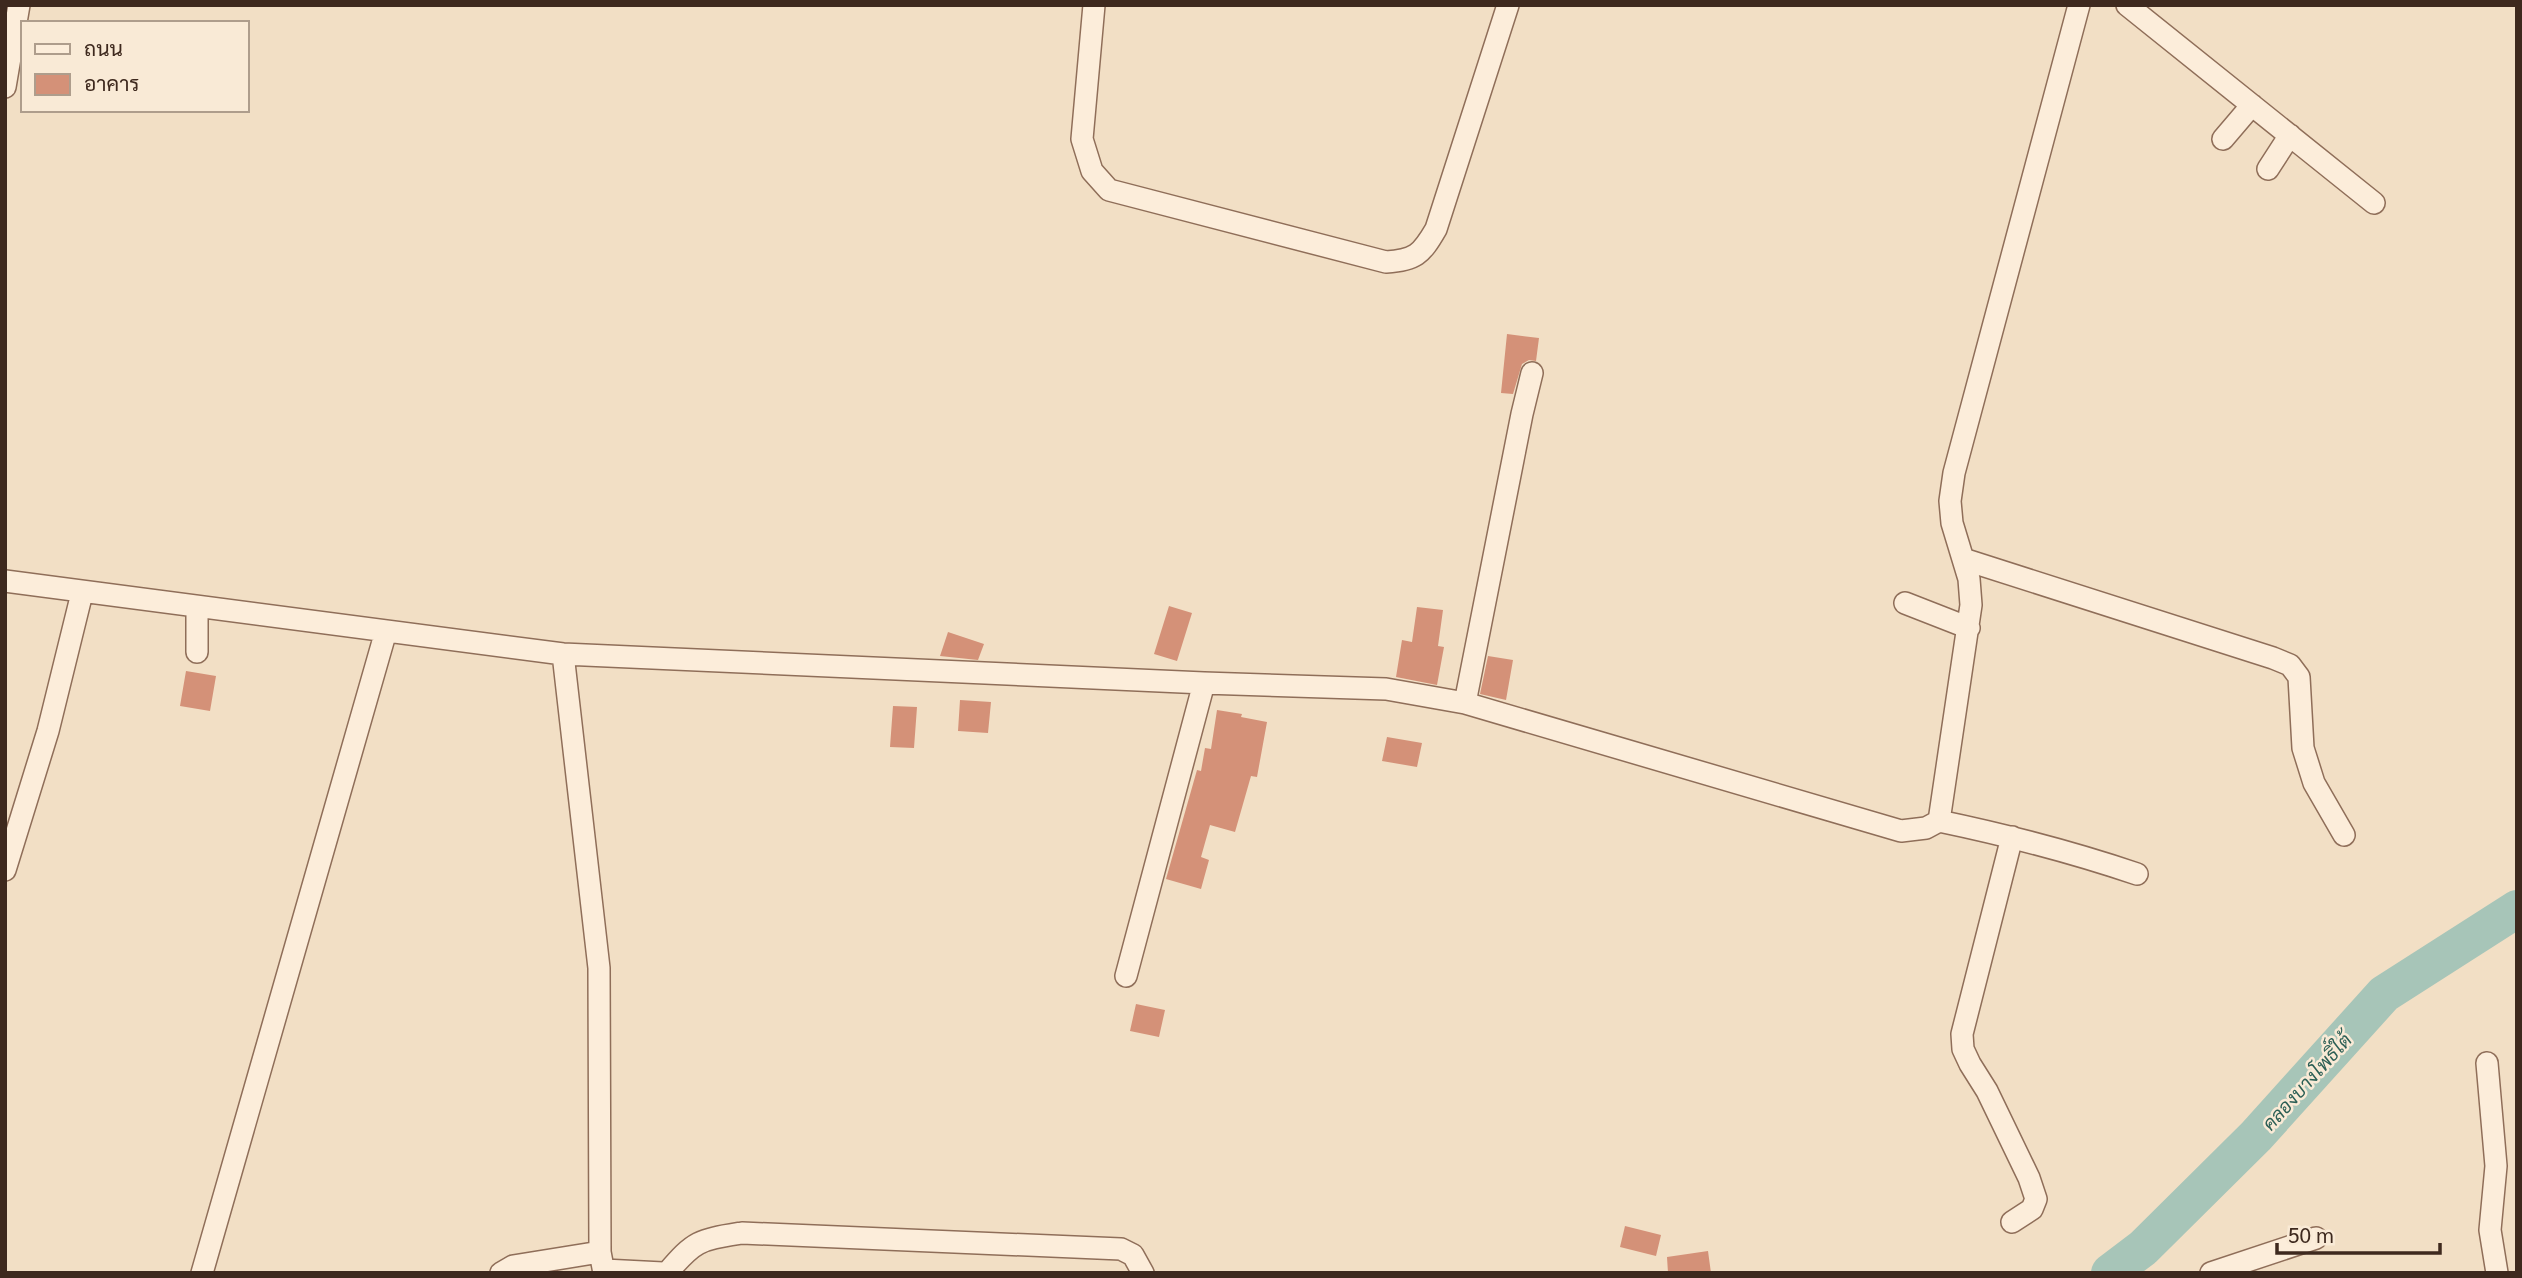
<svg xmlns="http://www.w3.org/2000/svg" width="2522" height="1278" viewBox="0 0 2522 1278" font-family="Georgia,Sarabun,serif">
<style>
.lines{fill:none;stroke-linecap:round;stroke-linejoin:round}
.river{stroke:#a7c5b8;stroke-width:38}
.building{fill:#d49178}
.minor-casing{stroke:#8f6e59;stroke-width:24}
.minor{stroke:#fcedda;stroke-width:21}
.labels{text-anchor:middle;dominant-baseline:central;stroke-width:5;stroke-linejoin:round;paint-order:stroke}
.water-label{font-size:19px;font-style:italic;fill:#2c5f55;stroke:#f9ead6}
</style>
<rect width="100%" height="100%" fill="#f2dfc5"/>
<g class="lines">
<path class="river" d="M2110,1273L2143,1248L2256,1136L2384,994L2517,909"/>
</g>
<path class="building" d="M1507,334L1539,338L1536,361L1529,360L1522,364L1513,394L1501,393Z
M1169,606L1192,613L1177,661L1154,654Z
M1417,607L1443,610L1438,646L1444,647L1437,685L1396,677L1402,640L1412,642Z
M948,632L984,644L978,660L940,656Z
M1488,656L1513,660L1506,700L1480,694Z
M186,671L216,676L210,711L180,706Z
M960,700L991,702L988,733L958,731Z
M893,706L917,707L914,748L890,747Z
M1217,710L1242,714L1241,717L1267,722L1257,777L1251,776L1235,832L1210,825L1201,857L1209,860L1201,889L1166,879L1197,770L1201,771L1205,748L1211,749Z
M1387,737L1422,743L1417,767L1382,761Z
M1136,1004L1165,1010L1159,1037L1130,1031Z
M1625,1226L1661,1235L1656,1256L1620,1247Z
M1708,1251L1711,1273H1668L1667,1257Z"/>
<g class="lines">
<defs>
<path id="minor" d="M1094,5L1082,139L1092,171L1109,190L1386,262C1415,260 1421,255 1436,229L1508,5
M2127,5L2374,203
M5,87L19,5
M2223,139L2252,105
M2268,169L2290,135
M1963,559L2273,658L2290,665L2299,677L2303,748L2314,783L2344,835
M5,581L563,654L1204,683L1386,689L1465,703L1901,831L1926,828L1939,821L1971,605L1969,579L1952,523L1950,501L1954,473L2079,5
M1905,603L1969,628
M197,652V607
M563,654L599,968L600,1252L604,1273
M1465,703L1522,414L1532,373
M1939,821C2006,835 2072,852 2137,874
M2012,837L1962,1034L1963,1049L1970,1064L1987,1091L2029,1178L2036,1199L2032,1209L2012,1222
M5,870L48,731L82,593
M1126,976L1204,683
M2487,1063L2496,1166L2490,1230L2497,1273
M604,1270L663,1273
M202,1273L386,631
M501,1273L513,1266L600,1252
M667,1273C695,1240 699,1240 742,1233L1121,1249L1133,1255L1143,1273
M2211,1273L2316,1238"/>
</defs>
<use href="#minor" class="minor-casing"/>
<use href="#minor" class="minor"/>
</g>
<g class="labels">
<g class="water-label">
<text transform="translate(2306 1081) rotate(-48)">คลองบางโพธิ์ใต้</text>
</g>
</g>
<rect width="2522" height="1278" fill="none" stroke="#3e291e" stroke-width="14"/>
<rect x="21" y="21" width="228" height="91" fill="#f9ead6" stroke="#ae9d8c" stroke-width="2"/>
<rect x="35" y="44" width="35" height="10" fill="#fcedda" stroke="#ae9d8c" stroke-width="2"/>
<text x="84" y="56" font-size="21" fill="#3e291e">ถนน</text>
<rect x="35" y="74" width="35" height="21" fill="#d49178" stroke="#ae9d8c" stroke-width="2"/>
<text x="84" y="91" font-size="21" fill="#3e291e">อาคาร</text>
<path d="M2277 1243v10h163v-10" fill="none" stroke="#3e291e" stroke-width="3.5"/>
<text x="2288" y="1243" font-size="21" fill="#3e291e" stroke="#f9ead6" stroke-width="5" paint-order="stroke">50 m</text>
</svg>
